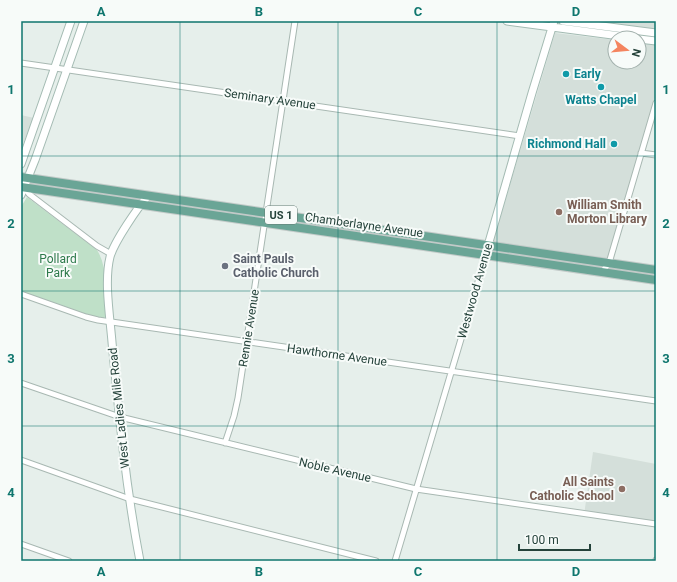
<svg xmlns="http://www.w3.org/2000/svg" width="677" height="582" viewBox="0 0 677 582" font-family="Roboto,sans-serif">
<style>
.built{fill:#d4dfda}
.green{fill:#bfe0c8}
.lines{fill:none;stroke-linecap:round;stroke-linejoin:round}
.street-casing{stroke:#a8b8b2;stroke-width:7}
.secondary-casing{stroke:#a4bbb3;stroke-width:9}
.primary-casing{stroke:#c2cac8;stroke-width:10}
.street{stroke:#fff;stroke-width:5}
.secondary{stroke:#fff;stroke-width:7}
.primary{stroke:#6aa596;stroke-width:8}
.grid{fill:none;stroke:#0f766e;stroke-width:1;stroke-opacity:0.55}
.culture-dot{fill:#0f9aa8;stroke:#f7fbf9;stroke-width:1.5}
.education-dot{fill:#8d6e63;stroke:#f7fbf9;stroke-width:1.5}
.worship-dot{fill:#6b7280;stroke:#f7fbf9;stroke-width:1.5}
.labels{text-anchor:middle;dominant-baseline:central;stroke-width:4;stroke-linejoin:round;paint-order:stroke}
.shield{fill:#f7fbf9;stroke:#637a73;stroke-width:1}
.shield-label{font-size:11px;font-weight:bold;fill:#24423a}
.culture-label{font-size:12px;font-weight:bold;fill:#0d838f;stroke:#f7fbf9;text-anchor:start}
.street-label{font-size:12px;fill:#24423a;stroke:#f7fbf9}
.education-label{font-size:12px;font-weight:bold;fill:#785e54;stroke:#f7fbf9;text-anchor:start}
.park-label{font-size:12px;fill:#2d7a4b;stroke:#f7fbf9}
.worship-label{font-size:12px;font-weight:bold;fill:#5b616d;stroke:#f7fbf9;text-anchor:start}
.neatline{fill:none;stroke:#0f766e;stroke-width:1.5}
.grid-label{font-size:13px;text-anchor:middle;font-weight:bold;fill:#0f766e}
</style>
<rect width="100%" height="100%" fill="#e6efeb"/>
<path class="built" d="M596,21H656V29Z
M555,33L615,40V62H639V43L656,45V94L608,258L493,242Z
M21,115L34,118L21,148Z
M593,452L656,464V521L584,515Z"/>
<path class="green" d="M27,197L97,250C108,267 105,292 107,311V315L104,318L89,315L21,291V207Z"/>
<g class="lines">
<defs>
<path id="street" d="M21,63L520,136
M641,153L656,155
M24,188L29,194L97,246L111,254
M602,272L609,263L656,103
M21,294L86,317L98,320L656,401
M21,383L120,417L416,489L656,524
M225,443L234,416L238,398L295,21
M21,460L130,499L376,561
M21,544L69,561
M395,561L486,255
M656,561V560"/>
<path id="secondary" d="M507,21L635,38
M563,21L656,33
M639,39L656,41
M21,164L71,21
M21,195L35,160L84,21
M487,249L532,93L554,21
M140,561C126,489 119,415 112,342C110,317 104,281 110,257C114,242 138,207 148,196"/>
<path id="primary" d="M21,177L656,270
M21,187L656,280"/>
</defs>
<use href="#street" class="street-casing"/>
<use href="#secondary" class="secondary-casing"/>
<use href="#primary" class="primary-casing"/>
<use href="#street" class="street"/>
<use href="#secondary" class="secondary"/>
<use href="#primary" class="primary"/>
</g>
<path class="grid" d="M180,21V561M338,21V561M497,21V561M21,156H656M21,291H656M21,426H656"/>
<g class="culture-dot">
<circle cx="566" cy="74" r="4"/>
<circle cx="601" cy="87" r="4"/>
<circle cx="614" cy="144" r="4"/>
</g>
<g class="education-dot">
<circle cx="559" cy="212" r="4"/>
<circle cx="622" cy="489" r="4"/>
</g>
<circle class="worship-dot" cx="225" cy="266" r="4"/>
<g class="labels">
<rect class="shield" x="265" y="206" width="32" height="18" rx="3"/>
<g class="shield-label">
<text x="281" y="215">US 1</text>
</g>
<g class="culture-label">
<text x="574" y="74">Early</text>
<text x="601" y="100" text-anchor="middle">Watts Chapel</text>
<text x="606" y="144" text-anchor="end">Richmond Hall</text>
</g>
<g class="street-label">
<text transform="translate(270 99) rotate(8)">Seminary Avenue</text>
<text transform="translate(364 225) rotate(8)">Chamberlayne Avenue</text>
<text transform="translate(475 291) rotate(-74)">Westwood Avenue</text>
<text transform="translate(249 328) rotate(-81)">Rennie Avenue</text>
<text transform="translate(337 355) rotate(8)">Hawthorne Avenue</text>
<text transform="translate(119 408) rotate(-96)">West Ladies Mile Road</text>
<text transform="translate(335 470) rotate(13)">Noble Avenue</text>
</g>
<g class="education-label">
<text x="567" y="205">William Smith<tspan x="567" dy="14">Morton Library</tspan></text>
<text x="614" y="482" text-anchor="end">All Saints<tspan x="614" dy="14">Catholic School</tspan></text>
</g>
<g class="park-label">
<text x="58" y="259">Pollard<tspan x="58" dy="14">Park</tspan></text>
</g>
<g class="worship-label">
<text x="233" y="259">Saint Pauls<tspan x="233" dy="14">Catholic Church</tspan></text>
</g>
</g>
<rect width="677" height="582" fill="none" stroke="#f7fbf9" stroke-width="44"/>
<g transform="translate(627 50) rotate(106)"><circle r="19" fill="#f7fbf9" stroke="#a3b1ad"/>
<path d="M0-3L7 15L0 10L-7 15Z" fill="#f4845f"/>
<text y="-6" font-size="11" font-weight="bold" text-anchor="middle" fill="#24423a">N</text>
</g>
<path d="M519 544v6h71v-6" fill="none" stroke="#24423a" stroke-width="2"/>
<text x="525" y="544" font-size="12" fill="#24423a" stroke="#f7fbf9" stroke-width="3" paint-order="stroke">100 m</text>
<rect x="22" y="22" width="633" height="538" class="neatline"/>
<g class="grid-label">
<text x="101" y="16">A</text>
<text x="259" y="16">B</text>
<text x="418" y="16">C</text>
<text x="576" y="16">D</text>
<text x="11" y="94">1</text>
<text x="666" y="94">1</text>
<text x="11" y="228">2</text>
<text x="666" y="228">2</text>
<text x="11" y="363">3</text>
<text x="666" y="363">3</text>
<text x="11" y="497">4</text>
<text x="666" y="497">4</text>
<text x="101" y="576">A</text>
<text x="259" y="576">B</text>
<text x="418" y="576">C</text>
<text x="576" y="576">D</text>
</g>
</svg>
